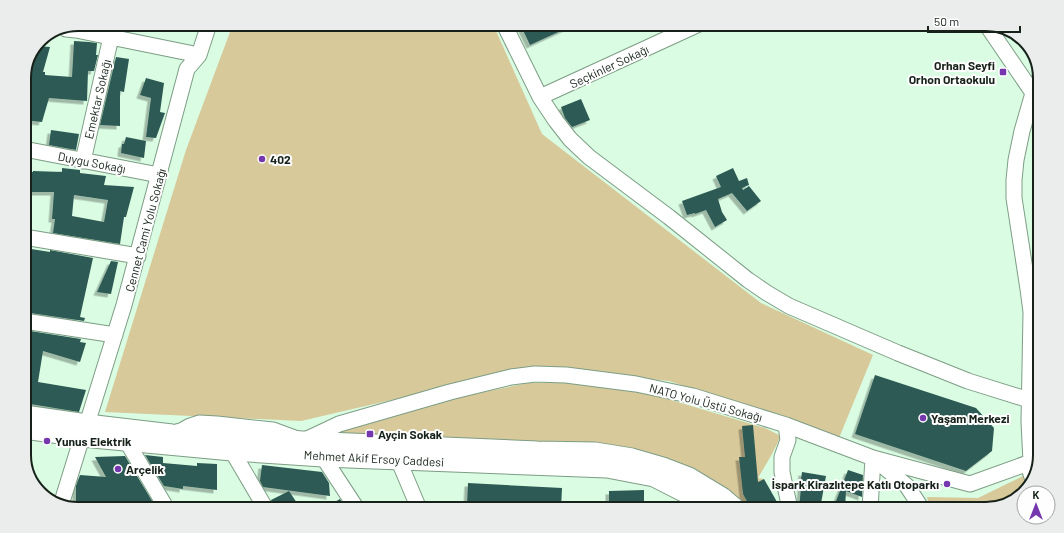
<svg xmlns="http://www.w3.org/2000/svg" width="1064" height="533" viewBox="0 0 1064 533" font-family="Barlow,sans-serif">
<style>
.green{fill:#d7c99a}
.building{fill:#2e5a54;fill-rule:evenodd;filter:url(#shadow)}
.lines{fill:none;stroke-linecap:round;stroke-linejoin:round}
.minor-casing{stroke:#7d9d85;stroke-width:17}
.major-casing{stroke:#7d9d85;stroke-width:21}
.minor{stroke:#fff;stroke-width:15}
.major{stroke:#fff;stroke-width:19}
.poi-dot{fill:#7437ad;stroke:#fefefe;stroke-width:1.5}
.labels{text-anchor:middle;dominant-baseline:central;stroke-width:4;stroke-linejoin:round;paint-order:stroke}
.poi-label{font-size:12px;font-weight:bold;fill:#162219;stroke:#fefefe;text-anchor:start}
.street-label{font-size:12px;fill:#162219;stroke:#fefefe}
.rim{fill:none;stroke:#162219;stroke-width:2}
</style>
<defs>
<filter id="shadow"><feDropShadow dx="-3.5" dy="3.5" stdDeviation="0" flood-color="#0004"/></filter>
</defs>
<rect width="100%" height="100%" fill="#d9fce2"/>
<path class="green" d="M233,24H493L542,134L761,303L873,355L839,438L669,381L534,367L301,421L105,412L186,150Z
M528,383H577L651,394L765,428L781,436L772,454L758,478L764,479L742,492L751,509H744L726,495L337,434L336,431L352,426H361L363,423L439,401Z
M1025,475L1029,485L1016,500L986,509H930L927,497L978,498Z"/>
<path class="building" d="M520,24H576L530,45Z
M74,41L89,42L97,43L96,55H98L94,71H88L87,101L49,98L42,122L24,120V113L28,89L24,88L26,71L37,46L50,47L43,72H45V75L72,77Z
M116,57L129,59L124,92L120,91V126L100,125Z
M146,78L164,83L160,112L165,113L156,138L146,137L151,98L140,95Z
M581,99L590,120L572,127L565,118L561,107Z
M51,130L79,134L76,150L49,145Z
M126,137L146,141L144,158L121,153L122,144H124Z
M62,168L80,170V173L106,176L104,185L134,187L126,217H124L120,244L53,233L55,219H52L54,192H24V171L33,172V171L62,172ZM74,195L108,200L104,222L72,216Z
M733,168L739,181L747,178L749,185L742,188L743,190L749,186L761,201L747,211L732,193L718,199L722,212L727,220L715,227L706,210L695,214V213L687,215L682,201L721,187L716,176Z
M25,248L50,252V250L93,258L80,317L85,318L84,321L24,312V253Z
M111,261L118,262L111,294L97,292Z
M24,330L81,339L80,342L86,343L80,362L43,351L38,382L86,390L79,412L24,403Z
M875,375L976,408L994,428L992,451L966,471L855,434Z
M753,425L758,482L764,479L781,509H751L743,494L739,457H745L742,426Z
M145,455L163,457V463L197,466V463L217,464V490L183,486V489L164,486Z
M125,456L157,509H98L76,505V486L80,475L106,477L95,457Z
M262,465L322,472L329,483L330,496L263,487L260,481Z
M848,470L863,475L862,497L846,491L845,509H833Z
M802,472L826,476L820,509H799L801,487H800Z
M468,483L562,488L561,509H494L495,506L467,504Z
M644,490V509H609V491Z
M289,491L301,509H275L271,500Z
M340,499L346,509H322Z"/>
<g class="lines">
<defs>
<path id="minor" d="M504,24L540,97L556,121L570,139L589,157L669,217L748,280L767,293L789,306L898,353L968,381L1029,400L1040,398
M986,24L1033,93
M66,29L76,30L199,55
M540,97L699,24
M24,149L159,175
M83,161L111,37
M24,237L138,256
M24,321L115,335
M87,424L124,305L187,69L199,55L209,24
M786,425L788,440L782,457V472L790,509
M174,433L183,430L190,426L199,423L217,424L273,430L303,441L339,424L450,392L511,377L535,374L566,375L636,384L693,396L786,425L873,458L907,486L922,509
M127,442L167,509
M232,451L266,509
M323,457L357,509
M398,459L417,504L420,509
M1033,480L1030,471L1031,462L1029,422L1031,312L1028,289L1014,198V180L1016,160L1022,131L1033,93L1040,78
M61,505L82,437
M870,509L873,458L970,484L1031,462"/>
<path id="major" d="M24,415L87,424L172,434L303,441L537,451L595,452L632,458L663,467L689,477L722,497L736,509
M24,429L82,437L232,451L323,457L607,468L654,477L713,507L716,509"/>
</defs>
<use href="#minor" class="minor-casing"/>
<use href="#major" class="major-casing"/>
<use href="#minor" class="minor"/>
<use href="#major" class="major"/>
</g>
<g class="poi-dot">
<rect x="999" y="68" width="8" height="8" rx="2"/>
<circle cx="262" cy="159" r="4"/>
<circle cx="923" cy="418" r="4"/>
<rect x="366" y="430" width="8" height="8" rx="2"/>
<circle cx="47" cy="441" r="4"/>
<circle cx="118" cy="469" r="4"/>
<circle cx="947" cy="484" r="4"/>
</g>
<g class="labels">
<g class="poi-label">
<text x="995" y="65" text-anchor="end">Orhan Seyfi<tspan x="995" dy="14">Orhon Ortaokulu</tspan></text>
<text x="270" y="159">402</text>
<text x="931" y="418">Yaşam Merkezi</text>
<text x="378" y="434">Ayçin Sokak</text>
<text x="55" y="441">Yunus Elektrik</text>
<text x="126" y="469">Arçelik</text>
<text x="939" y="484" text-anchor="end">İspark Kirazlıtepe Katlı Otoparkı</text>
</g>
<g class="street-label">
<text transform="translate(609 66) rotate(-25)">Seçkinler Sokağı</text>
<text transform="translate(97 99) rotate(-77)">Emektar Sokağı</text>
<text transform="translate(92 162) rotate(11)">Duygu Sokağı</text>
<text transform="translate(145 230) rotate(-75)">Cennet Cami Yolu Sokağı</text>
<text transform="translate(706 402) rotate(15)">NATO Yolu Üstü Sokağı</text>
<text transform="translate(374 458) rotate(3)">Mehmet Akif Ersoy Caddesi</text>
</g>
</g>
<path d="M0 0H1064V533H0ZM78 31H986A47 47 0 0 1 1033 78V455A47 47 0 0 1 986 502H78A47 47 0 0 1 31 455V78A47 47 0 0 1 78 31Z" fill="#ebecec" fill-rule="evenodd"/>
<path class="rim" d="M78 31H986A47 47 0 0 1 1033 78V455A47 47 0 0 1 986 502H78A47 47 0 0 1 31 455V78A47 47 0 0 1 78 31Z"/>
<g transform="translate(1036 505)"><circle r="19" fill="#fefefe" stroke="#a1a6a2"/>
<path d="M0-3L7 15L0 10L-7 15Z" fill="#7437ad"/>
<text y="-6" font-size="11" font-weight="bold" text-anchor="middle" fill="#162219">K</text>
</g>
<path d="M928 26v6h92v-6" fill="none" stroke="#162219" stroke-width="2"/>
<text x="934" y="26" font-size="12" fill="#162219" stroke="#fefefe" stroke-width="3" paint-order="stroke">50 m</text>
</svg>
